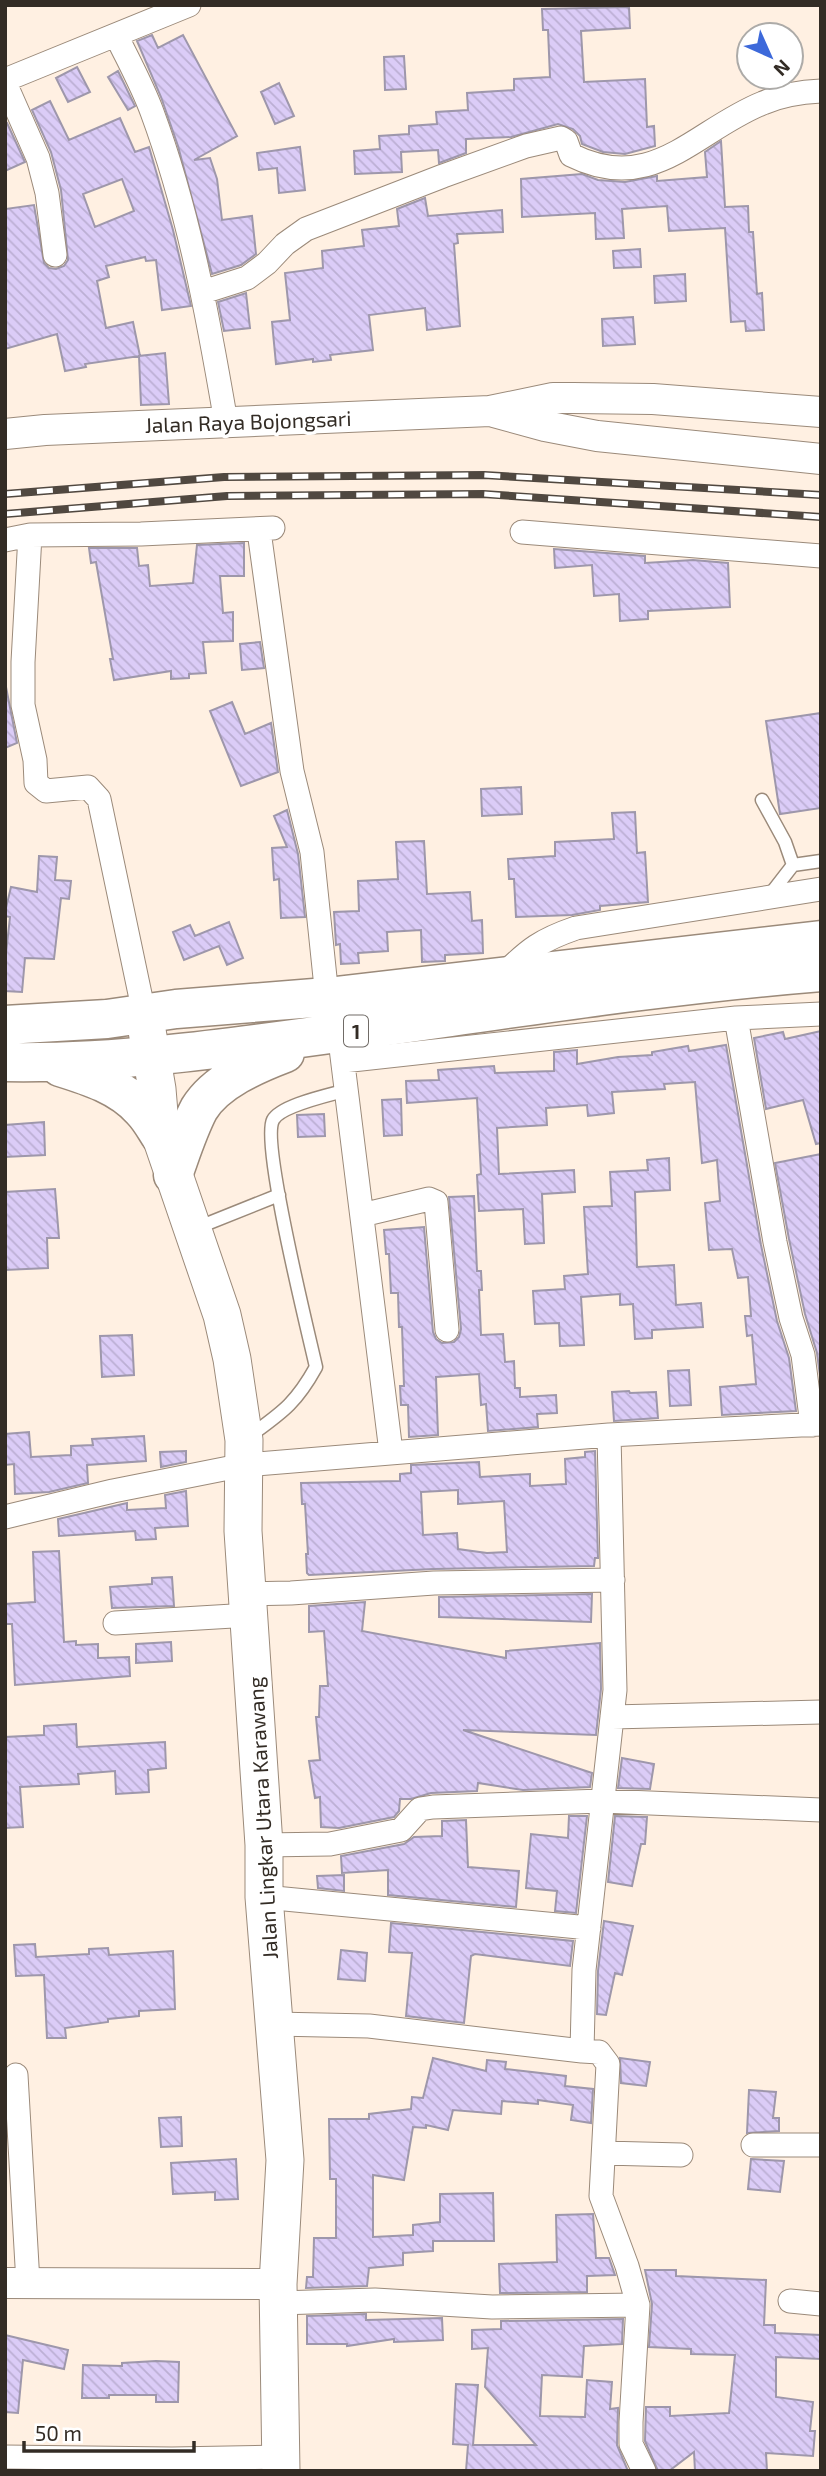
<svg xmlns="http://www.w3.org/2000/svg" width="826" height="2476" viewBox="0 0 826 2476" font-family="'Exo 2',sans-serif">
<style>
.building{fill:url(#building-back-hatch);stroke:#9e97ab;stroke-width:2;fill-rule:evenodd}
.lines{fill:none;stroke-linecap:round;stroke-linejoin:round}
.service-casing{stroke:#9b8a7a;stroke-width:15}
.minor-casing{stroke:#9b8a7a;stroke-width:25}
.tertiary-casing{stroke:#9b8a7a;stroke-width:32}
.primary-casing{stroke:#9b8a7a;stroke-width:39}
.trunk-casing{stroke:#9b8a7a;stroke-width:41}
.service{stroke:#fff;stroke-width:12}
.minor{stroke:#fff;stroke-width:23}
.tertiary{stroke:#fff;stroke-width:30}
.primary{stroke:#fff;stroke-width:37}
.trunk{stroke:#fff;stroke-width:38}
.rail-casing{stroke:#504840;stroke-width:8}
.rail{stroke:#fff;stroke-width:5;stroke-dasharray:16;stroke-linecap:butt}
.labels{text-anchor:middle;dominant-baseline:central;stroke-width:7;stroke-linejoin:round;paint-order:stroke}
.shield{fill:#fff;stroke:#706b66;stroke-width:2}
.shield-label{font-size:19px;font-weight:bold;fill:#332c25}
.street-label{font-size:21px;fill:#332c25;stroke:#fff}
</style>
<defs>
<pattern id="building-back-hatch" width="6" height="6" patternUnits="userSpaceOnUse" patternTransform="scale(1.75)"><rect width="6" height="6" fill="#dbccf7"/><path d="M-1 5l2 2M0 0l6 6M5-1l2 2" fill="none" stroke="#bcafd4"/></pattern>
</defs>
<rect width="100%" height="100%" fill="#fff0e2"/>
<path class="building" d="M629,7L630,28L581,31L584,82L645,79L647,127L654,126L655,146L625,154L603,152L582,144L580,136L573,129L558,124L511,137L466,139V153L439,163L438,150L401,152L402,172L355,174L354,151L380,149L379,136L409,134V126L437,124L436,112L468,110L467,93L514,90V79L550,77L548,30H543L542,9Z
M152,35L158,48L183,35L237,136L194,160L210,158L217,179L222,220L252,216L256,254L241,265L212,274L178,146L161,97L137,41Z
M404,56L406,89L385,90L384,57Z
M77,67L90,92L68,102L56,78Z
M118,71L135,106L128,110L108,77Z
M279,83L294,116L275,124L261,92Z
M50,101L69,140L120,118L135,152L149,147L173,230L191,306L162,310L156,260L146,261L145,257L106,266L109,277L97,281L106,328L133,322L140,356L85,364L86,367L65,371L57,334L5,349V209L34,205L44,263L49,268L56,269L64,266L68,260L61,190L51,152L32,110ZM122,179L134,211L95,227L83,194Z
M7,123L25,162L5,171V124Z
M721,141L725,207L748,206L749,232H753L757,294L762,293L764,330L746,331L745,321L731,322L725,228L669,231L667,206L622,209L624,238L596,239L595,213L522,217L521,179L582,174L598,180L625,182L657,176V181L707,177L705,152Z
M300,147L305,190L279,193L277,168L259,170L257,153Z
M425,198L428,216L502,210L503,232L457,234L458,243L454,244L460,326L427,330L425,308L369,315L373,350L330,355L331,360L313,362V359L276,364L272,322L290,320L285,273L323,268L322,251L364,246L362,230L399,226L397,209Z
M640,249L641,267L614,268L613,251Z
M685,274L686,301L655,303L654,276Z
M246,293L250,328L224,331L218,302Z
M633,317L635,344L603,346L602,319Z
M165,353L169,404L141,405L139,356Z
M244,543V576H220L223,613L233,612V641L203,642L206,673L189,674V678L171,679V671L114,680L110,659H113L96,562L91,563L89,548H137L139,566L148,565L150,586L193,583L197,545Z
M554,549L645,556V563L693,560L728,563L730,607L648,611V619L620,621L619,594L594,596L592,565L555,568Z
M260,642L264,668L242,670L240,644Z
M6,687L17,743L5,748V688Z
M232,702L245,734L271,723L278,772L241,786L210,711Z
M821,713V808L780,814L766,721Z
M521,787L522,814L482,816L481,789Z
M287,810L298,854L305,917L281,918L279,879L274,880L272,848L287,847L274,816Z
M635,812L637,853L645,852L648,902L600,906V910L572,915L516,917L514,879H509L508,859L555,856V842L614,839L612,813Z
M424,841L427,894L470,892L472,921L482,920L483,953L445,955V961L422,962L421,930L387,932L388,951L358,953L359,963L341,964L340,944L336,945L334,912L359,911L358,881L398,879L396,842Z
M39,856L57,857L55,880L71,881L69,899L61,898L54,959L25,958L22,992L5,991V962L10,917L5,916V912L11,887L37,892Z
M229,922L243,958L227,965L219,946L184,960L173,932L190,925L195,936Z
M821,1031V1143L816,1144L803,1100L766,1109L754,1038L783,1032L785,1039Z
M726,1045L761,1245L777,1321L789,1358L796,1411L722,1415L720,1387L756,1384L752,1335L747,1336L745,1316H751L748,1277L738,1278L732,1249L709,1250L705,1203L720,1201L717,1160L702,1163L695,1082L664,1084L665,1089L612,1092L614,1113L588,1116L587,1105L546,1108L547,1125L497,1128L499,1174L574,1170L575,1192L542,1194L544,1243L525,1244L523,1209L479,1211L477,1175L481,1174L477,1098L407,1103L406,1081L439,1080L438,1070L494,1066L495,1073L554,1071V1052L577,1050V1064L618,1057L652,1055V1052L688,1046L689,1051Z
M401,1099L402,1135L384,1136L382,1100Z
M324,1114L325,1136L298,1137L297,1115Z
M44,1122L45,1155L5,1157V1125Z
M821,1154V1383L817,1353L805,1314L789,1239L775,1163Z
M669,1158L670,1190L635,1192L637,1267L674,1265L676,1305L701,1303L703,1327L652,1330V1338L635,1339L633,1304L620,1305V1294L581,1297L584,1345L560,1346L559,1323L535,1324L533,1291L565,1289L564,1276L588,1274L584,1207L612,1206L610,1172L648,1170L647,1160Z
M55,1189L59,1238H47L48,1268L5,1270V1192Z
M474,1196L477,1271H481L482,1290H479L481,1335L503,1334L505,1362L514,1361L515,1388H520V1397L556,1395L557,1413L537,1414L538,1427L488,1431L486,1404L481,1405L479,1374L436,1377L438,1435L409,1437L408,1405H401L400,1386H404L402,1327H399L398,1293H391L389,1254H386L384,1230L424,1227L433,1332L436,1339L442,1343L454,1342L459,1337L461,1329L449,1197Z
M132,1335L134,1375L102,1377L100,1336Z
M689,1370L691,1405L670,1406L668,1371Z
M629,1391L630,1393L656,1392L658,1418L614,1421L612,1392Z
M29,1432L31,1457L71,1455V1446L93,1445L92,1439L144,1436L146,1461L87,1465L88,1483L49,1492L15,1494L14,1464L5,1465V1434Z
M186,1451V1462L161,1467L160,1452Z
M595,1451L598,1558H595L594,1566L434,1569L309,1575L307,1573L306,1554H308L305,1504H302L301,1483L400,1481V1474L411,1473V1465L479,1462L480,1477L530,1474V1486L566,1484L565,1459L585,1457V1452ZM458,1490V1504L504,1501L507,1552L487,1553L458,1549L457,1533L423,1535L421,1492Z
M186,1491L188,1526L155,1528L156,1539L136,1540L135,1531L59,1536L58,1519L127,1503V1510L166,1508L165,1495Z
M59,1551L64,1642L76,1641V1645L98,1644V1658L129,1657L130,1676L15,1685L12,1624H6L5,1604L35,1602L33,1552Z
M172,1577L174,1606L112,1608L110,1587L152,1584V1578Z
M592,1594L591,1622L439,1617V1597Z
M365,1602L362,1631L506,1658V1651L600,1643L601,1689L596,1735L463,1730L592,1773L590,1787L523,1790L478,1783L477,1791L431,1793L411,1799H400L399,1811L394,1817L339,1828L321,1827L320,1797L315,1798L309,1761L320,1760L316,1717H319L320,1686H328L324,1631L309,1632V1606Z
M171,1642L172,1661L136,1663V1644Z
M76,1724L77,1747L165,1742L166,1768L148,1770L149,1792L116,1794L115,1771L78,1774L79,1784L20,1787L23,1827L5,1828V1737L44,1735V1726Z
M622,1758L654,1764L650,1789L618,1788Z
M569,1816H587L576,1913L555,1911L557,1891L526,1888L531,1834L568,1838Z
M615,1816L647,1817L645,1844H641L632,1886L608,1882Z
M466,1820L468,1867L519,1871L516,1907L388,1895V1870L342,1873L341,1856L404,1844L414,1837L442,1836V1821Z
M344,1875V1891L318,1888L317,1876Z
M604,1921L633,1926L622,1975L615,1973L606,2015L597,2014L598,1971Z
M391,1923L573,1941L570,1966L475,1954L471,1956L464,2023L406,2016L412,1953L389,1952Z
M35,1944L36,1957L89,1954V1949L108,1948L109,1955L173,1951L175,2009L139,2011V2016L108,2019V2022L65,2028L66,2038H47L44,1975L16,1976L14,1945Z
M341,1950L367,1953L365,1981L338,1979Z
M433,2058L486,2071L487,2060L506,2062L505,2069L566,2076L565,2086L593,2089L591,2123L571,2120L573,2105L538,2100V2104L502,2101L501,2114L453,2110L448,2130L426,2125V2128L413,2127L404,2180L373,2175V2237L413,2235V2225L440,2222V2194L493,2193L494,2241H433V2251L403,2253V2265L369,2268L367,2286L306,2288L307,2277H313L314,2238H336V2179H330L329,2119H369V2114L411,2109L412,2097L423,2098Z
M620,2058L650,2062L646,2086L621,2083Z
M749,2090L776,2092L773,2118H779V2131L747,2133Z
M181,2117L182,2146L161,2147L159,2118Z
M236,2159L238,2199L215,2200V2192L173,2194L171,2163Z
M751,2159L784,2161L780,2192L748,2189Z
M593,2214L596,2258H609L615,2275L587,2276V2292L500,2293L499,2264L557,2262L556,2215Z
M645,2270H676V2276L766,2280L764,2325H775V2333L821,2335V2359L776,2357V2397L813,2402L810,2431H815L813,2456L766,2453L767,2471H695L694,2452L669,2471H658L645,2441L646,2407H670V2416L729,2413L735,2355L691,2354V2349L649,2347L652,2304Z
M366,2314V2320L442,2318L443,2340L394,2342V2339L347,2346V2344H307V2316Z
M623,2319L622,2344L584,2346L582,2377L542,2375L540,2416L585,2417L587,2380L612,2382L610,2409L618,2408L617,2445L628,2471H466L468,2445L453,2444L456,2384L478,2385L473,2445H536L485,2387L488,2348L472,2349V2330L501,2329V2321Z
M5,2335L68,2350L64,2369L23,2360L18,2413L5,2412Z
M156,2361L179,2362L178,2402H156V2395H109V2398H82L83,2365L122,2366V2363Z"/>
<g class="lines">
<defs>
<path id="service" d="M762,800L785,842L793,865L769,896
M793,865L821,861
M194,1229L279,1195
M247,1438C281,1413 295,1405 316,1367C308,1331 261,1143 273,1120C281,1105 330,1095 347,1090"/>
<path id="minor" d="M116,35C128,60 142,85 152,112C189,212 208,317 226,422
M5,80L189,5
M5,83L38,158L47,193L55,255
M203,292L247,278L267,263L285,244L306,229L443,176L526,146L561,138L566,141L571,155C653,196 695,130 763,103C781,95 801,92 821,91
M259,531L292,771L312,852L327,997
M522,532L821,556
M30,535L23,662V705L35,760L36,783L46,791L88,787L99,799L144,1013
M5,540L30,535L141,534L273,528
M503,975C529,949 541,940 576,928L821,889
M736,1018L775,1242L791,1318L803,1355L812,1425
M341,1048L391,1452
M343,1061L736,1018L821,1014
M362,1215L429,1199L436,1202L447,1330
M609,1435L615,1690L584,1970L582,2051L599,2052L608,2064L601,2196L627,2266L638,2305L631,2422V2444L644,2471
M5,1517L113,1491L244,1465L609,1435L821,1424
M247,1594L291,1593L434,1583L613,1580
M115,1623L250,1615
M612,1717L821,1712
M264,1845L330,1844L401,1830L420,1809L433,1807L602,1801L821,1810
M264,1897L589,1928
M275,2024L369,2026L582,2051
M16,2075L28,2283
M753,2145H821
M604,2153L681,2155
M790,2301L821,2304
M279,2303L375,2300L492,2307L638,2305
M5,2457L172,2459L282,2457"/>
<path id="tertiary" d="M494,412L545,426L597,436L821,459
M5,434L45,430L490,411L553,398H573L653,399L821,412
M5,2283L278,2284"/>
<path id="primary" d="M144,1013L157,1089L161,1137L222,1315L232,1359L244,1440L243,1531L264,1845V1897L285,2160L278,2284L281,2471"/>
<path id="trunk" d="M5,1025L107,1019L176,1009L327,997L821,940
M5,1062C116,1064 228,1048 337,1033C498,1011 659,985 821,972
M60,1067C89,1076 121,1086 142,1110C150,1118 155,1128 161,1137
M173,1175C181,1153 188,1130 199,1109C216,1081 256,1064 285,1053"/>
</defs>
<use href="#service" class="service-casing"/>
<use href="#minor" class="minor-casing"/>
<use href="#tertiary" class="tertiary-casing"/>
<use href="#primary" class="primary-casing"/>
<use href="#trunk" class="trunk-casing"/>
<use href="#service" class="service"/>
<use href="#minor" class="minor"/>
<use href="#tertiary" class="tertiary"/>
<use href="#primary" class="primary"/>
<use href="#trunk" class="trunk"/>
<defs>
<path id="rail" d="M5,494L224,477L484,475L821,495
M5,514L227,496L483,494L821,517"/>
</defs>
<use href="#rail" class="rail-casing"/>
<use href="#rail" class="rail"/>
</g>
<g class="labels">
<rect class="shield" x="344" y="1015.5" width="24" height="31" rx="5"/>
<g class="shield-label">
<text x="356" y="1031">1</text>
</g>
<g class="street-label">
<text transform="translate(248 421) rotate(-2)">Jalan Raya Bojongsari</text>
<text transform="translate(262 1818) rotate(-93)">Jalan Lingkar Utara Karawang</text>
</g>
</g>
<rect width="826" height="2476" fill="none" stroke="#332c25" stroke-width="14"/>
<g transform="translate(770 56) rotate(135)"><circle r="33" fill="#ffffff" stroke="#adaba8" stroke-width="2"/>
<path d="M0-5L12 26L0 18L-12 26Z" fill="#3d69da"/>
<text y="-10" font-size="19" font-weight="bold" text-anchor="middle" fill="#332c25">N</text>
</g>
<path d="M24 2441v10h170v-10" fill="none" stroke="#332c25" stroke-width="3.5"/>
<text x="35" y="2441" font-size="21" fill="#332c25" stroke="#ffffff" stroke-width="5" paint-order="stroke">50 m</text>
</svg>
